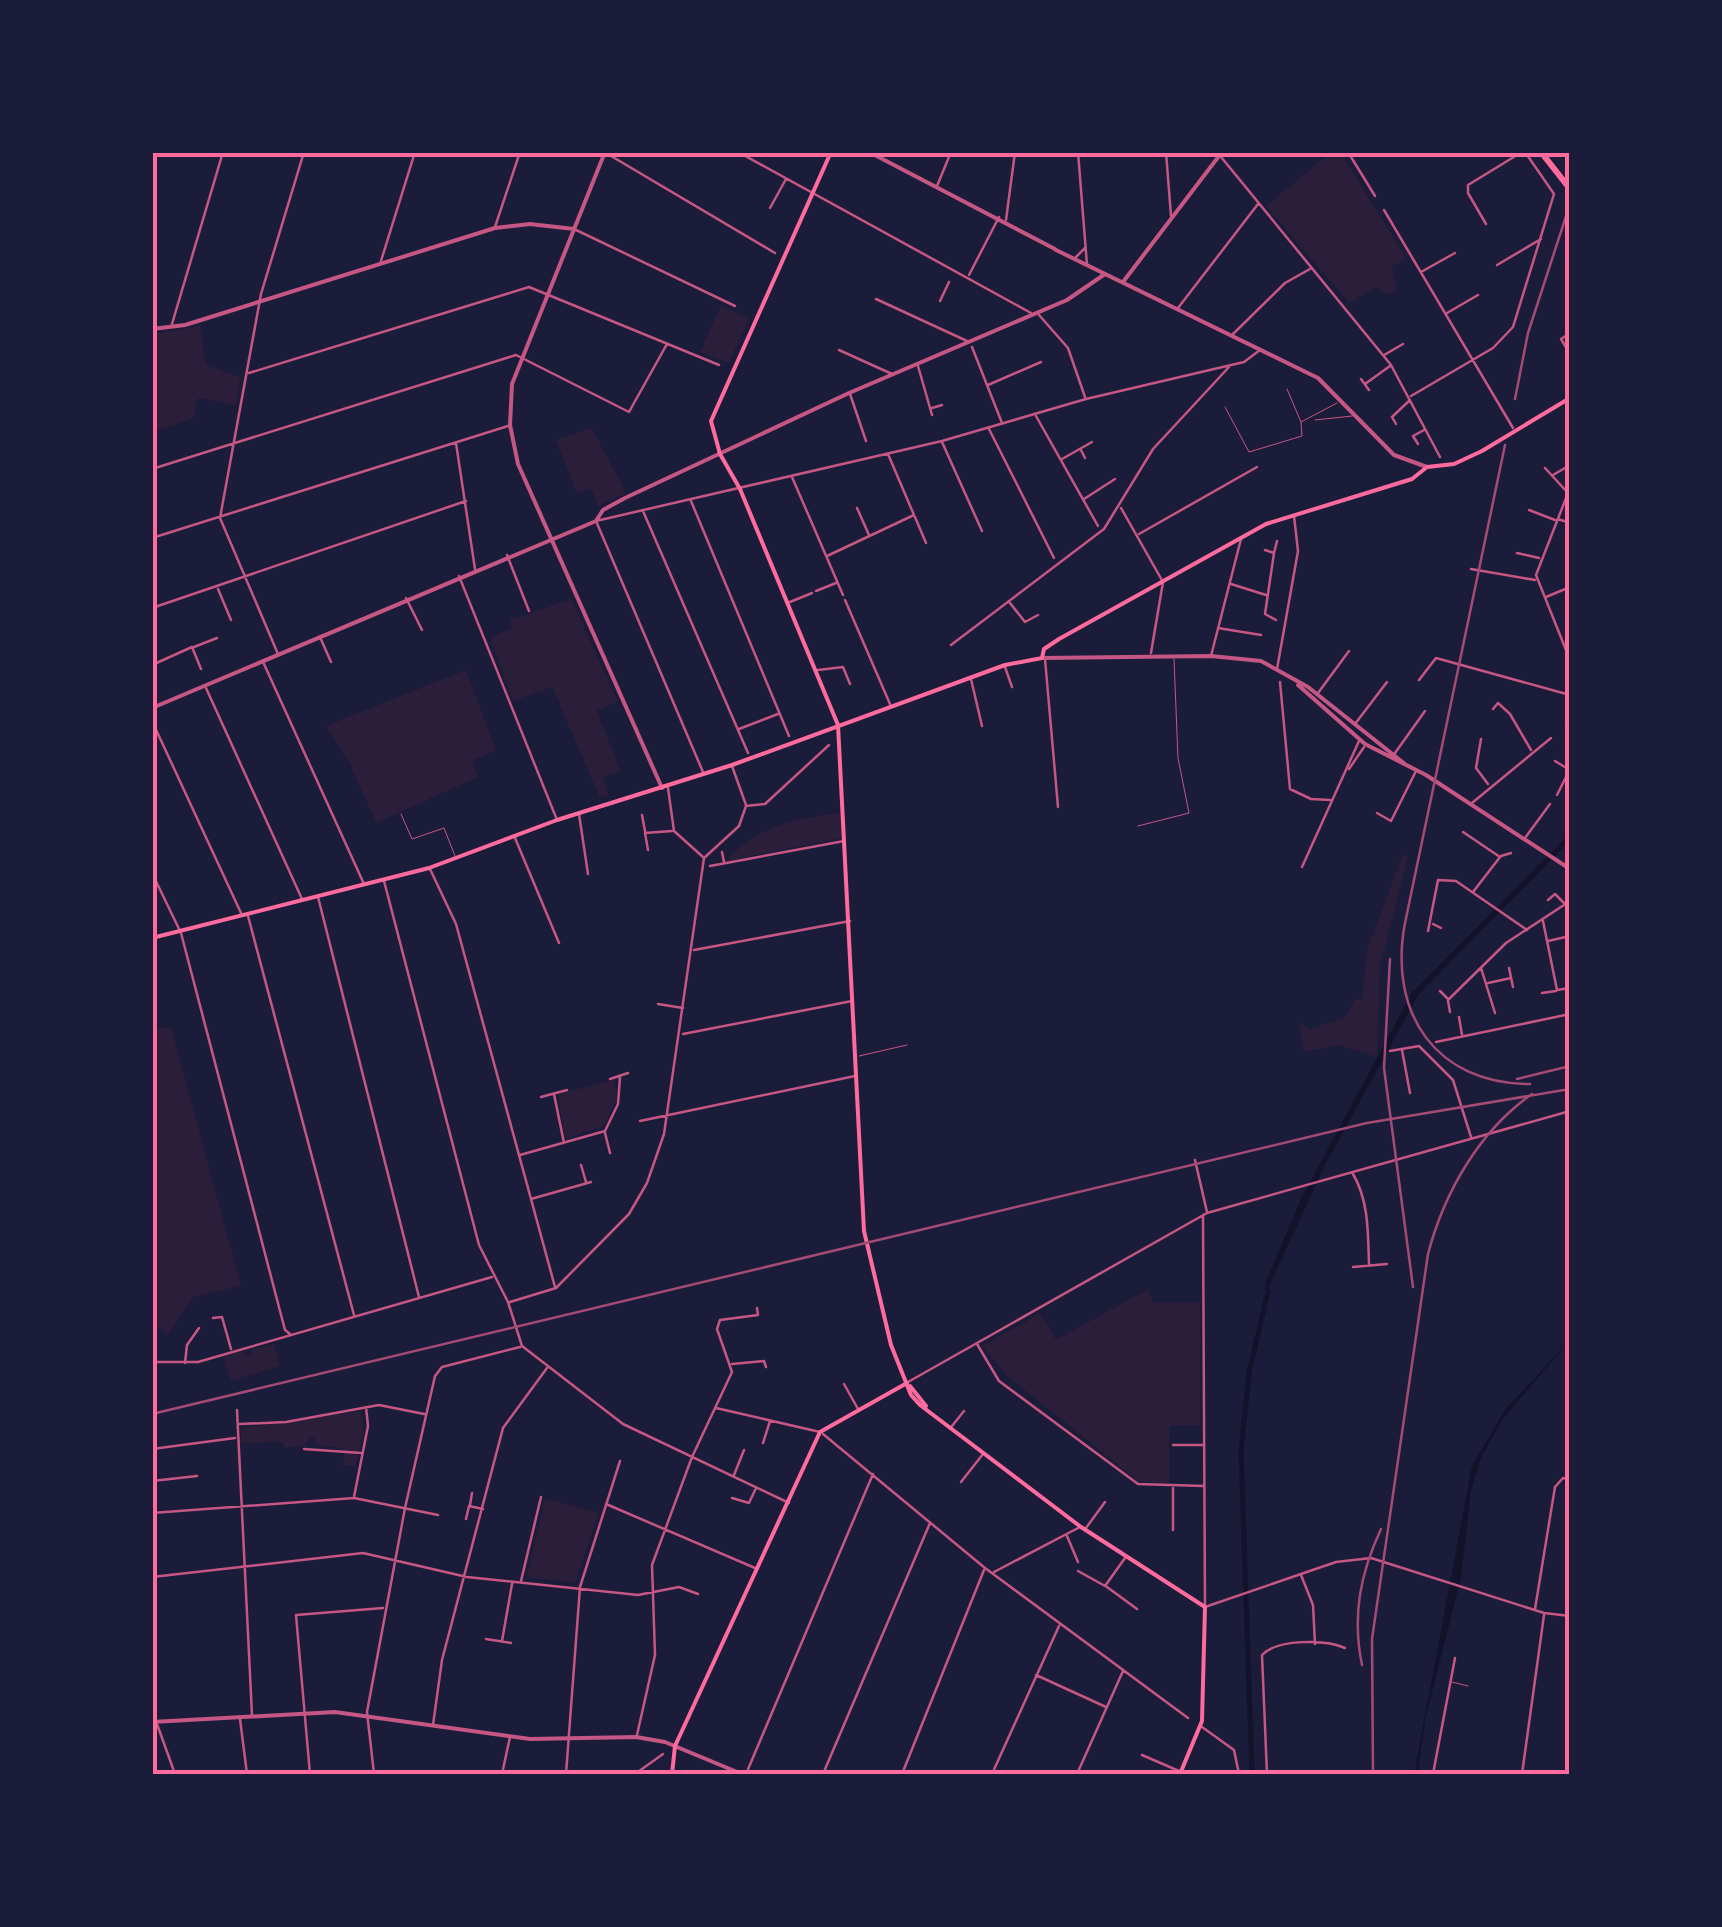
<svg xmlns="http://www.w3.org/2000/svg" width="1722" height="1927" viewBox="0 0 1722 1927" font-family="'IBM Plex Sans',sans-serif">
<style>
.green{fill:#2a1e3b}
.water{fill:#12122b}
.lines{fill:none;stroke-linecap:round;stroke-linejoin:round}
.canal{stroke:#12122b;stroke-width:5}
.service{stroke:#c65784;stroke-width:1}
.minor{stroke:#c65784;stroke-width:2.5}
.tertiary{stroke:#c65784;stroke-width:4}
.secondary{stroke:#ff6b9d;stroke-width:4}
.trunk{stroke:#ff6b9d;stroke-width:6}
.rail{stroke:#a44b75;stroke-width:2.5}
.neatline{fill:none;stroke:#ff6b9d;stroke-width:4}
</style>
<rect width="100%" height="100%" fill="#1b1b3a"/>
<path class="green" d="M1330,153H1341L1406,258L1392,267L1397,290L1386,295L1375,287L1349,303L1266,206Z
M721,305L749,319L729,363L700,352Z
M200,326L206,365L240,377L236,405L198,398L193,419L153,432V334Z
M592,428L626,493L598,506L591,488L577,493L556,440Z
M571,599L618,702L597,711L621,772L603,776L609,795L600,798L552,687L513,701L490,638L512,628L510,620Z
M466,670L496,750L472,761L478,777L376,823L347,758L326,726Z
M840,813L842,838L727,861C754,826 799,818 840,813Z
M1403,854L1408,856L1380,967L1377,1057L1339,1045L1303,1052L1300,1023L1310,1029L1346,1017L1355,999L1362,1000L1367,950Z
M171,1027L241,1286L193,1297L169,1334L153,1324L152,1029Z
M614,1080L617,1098L604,1126L565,1139L558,1094Z
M1148,1289L1153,1302H1200V1425L1169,1426V1484L1138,1481L1006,1375L982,1346L1041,1313L1056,1340Z
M274,1344L280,1366L231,1381L223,1356L242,1351L249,1356L253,1349Z
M361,1411L364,1432L355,1467L343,1465L345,1449L316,1445L315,1438H309L305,1446L284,1448L283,1442L241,1443V1428Z
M545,1498L599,1513L575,1583L527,1577Z"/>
<path class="water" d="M1414,989L1420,992L1325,1165L1266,1293L1265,1284L1301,1199Z
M1569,1341L1502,1420L1480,1460L1471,1491L1461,1577L1425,1720L1418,1774H1414L1472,1466L1505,1410Z"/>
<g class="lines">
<path class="canal" d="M1414,995L1570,837
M1252,1774L1241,1450L1249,1373L1268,1291"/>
<path class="service" d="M1287,389L1301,422
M1225,407L1249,452L1302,436L1301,422L1337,403
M1315,420L1352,416
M401,814L412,839L444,828L455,856
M1138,826L1189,813L1178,758L1174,659
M859,1056L907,1045
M1452,1682L1468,1686"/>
<path class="minor" d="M738,152L1031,313
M1078,152L1087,265
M1166,152L1171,216
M1217,152L1391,365L1440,457
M1348,152L1375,196
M606,153L775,253
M937,186L951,152
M770,208L786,179
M1384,210L1513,428
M1006,220L1015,152
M1486,224L1468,193V185L1522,152
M495,227L520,152
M574,229L735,306
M1074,259L1085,248
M381,261L415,152
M1497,265L1541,239
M1421,272L1455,253
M969,275L999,217
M876,299L967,341
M940,301L949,282
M1178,308L1258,204
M1447,313L1478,295
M1039,315L1068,348L1085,397
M172,324L223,152
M1570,333L1561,339L1570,354
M1233,334L1285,283L1310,269
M972,347L1002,423
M839,350L892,374
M1384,355L1403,344
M918,366L932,415
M249,373L529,287L719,365
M1361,379L1369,390
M1365,384L1390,366
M988,385L1041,362
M850,394L866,441
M1411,396L1493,348L1513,327L1554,194L1525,152
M932,408L942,405
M1036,416L1098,526
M1396,424L1392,417L1410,400
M989,429L1054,558
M942,442L982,531
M456,443L475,569
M1418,444L1413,436L1424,430
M1081,450L1085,458
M1062,459L1092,442
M1545,468L1568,493
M152,469L516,355L629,412L667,344
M1553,475L1570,465
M792,477L843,595
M1568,493L1536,575L1570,660
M1084,499L1115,479
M691,501L789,736
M857,508L869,535
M1121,508L1163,582L1151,653
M1529,510L1555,520
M643,511L748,753
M915,517L926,543
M1558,519L1570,523
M1139,534L1257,467
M152,538L508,426
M1265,550L1274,553L1277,541
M1274,553L1265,614L1276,620
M1517,553L1539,558
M507,555L529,611
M827,556L914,515L888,454
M1471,569L1535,580
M459,576L557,820
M1231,584L1266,595
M218,589L231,620
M816,591L836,583
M1546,597L1570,587
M406,598L422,630
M845,600L890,704
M790,602L812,593
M1010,603L1025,622L1038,615
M152,608L466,501
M1218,628L1261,635
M320,637L331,662
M951,645L1104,529L1153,449L1229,367
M194,647L217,638
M278,654L220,518L261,294L304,152
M1211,656L1241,539
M1045,659L1058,807
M264,664L364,884
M152,665L192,647L201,669
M1005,667L1012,687
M1277,669L1298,551L1294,516
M818,670L843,667L850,684
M971,679L982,726
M1419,680L1436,658L1570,695
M1280,682L1290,789L1311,799L1330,800
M206,688L302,899
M1318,693L1349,651
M1493,709L1498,703L1510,714L1531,750
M152,721L241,913
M1355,724L1387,682
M1566,726L1570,729
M739,729L778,714
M1481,739L1476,768L1488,784
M1395,753L1425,711
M1555,761L1568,769
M732,766L746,805
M1349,769L1364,747
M703,772L596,521L942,441L1086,399L1244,362L1260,350
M668,788L674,831L703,857
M1557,795L1570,769
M1472,803L1551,738
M1377,813L1391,821L1416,771
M579,814L588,874
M642,815L645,831
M1463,832L1500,857L1473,892
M515,838L559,943
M1525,838L1550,804
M648,850L645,833L672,831
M722,852L724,862
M1501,856L1511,853
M710,866L844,841
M1302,867L1359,741
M430,869L456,924L555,1287
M152,873L181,933L285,1330L290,1334
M384,881L479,1245L508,1302L522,1346L623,1424L789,1503
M318,897L419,1297
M1548,900L1555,894L1564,903
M248,916L354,1315
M1543,921L1557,990L1570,988
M1433,924L1441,928
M1428,931L1438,880L1456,881L1527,930
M1548,941L1570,936
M694,950L850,921
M1481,968L1495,1013
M1509,968L1513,987
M1488,983L1511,978
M1440,991L1447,998
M1542,993L1556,991
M1448,1000L1506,943L1570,901
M1448,1001L1450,1012
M658,1004L683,1008
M1459,1017L1462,1035
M683,1034L852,1001
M1436,1042L1570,1014
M1402,1050L1410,1093
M1390,1051L1419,1046L1453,1080L1471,1137
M610,1079L628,1073
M554,1094L564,1143
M541,1097L567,1090
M640,1121L855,1076
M605,1133L610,1153
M520,1155L605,1131L618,1104L620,1077
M1195,1160L1207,1212
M581,1165L586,1182
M1353,1174C1369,1201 1368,1234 1369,1265
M531,1199L591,1182
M1203,1215L1205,1607L1336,1562L1371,1558L1544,1613L1570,1616
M1353,1267L1387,1264
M510,1302L556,1288L629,1214L647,1183L664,1134L704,858L739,826L746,806L765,804L829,745
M213,1318L222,1317L231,1349
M977,1344L999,1381L1138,1484L1204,1486
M152,1362H198L492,1277
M185,1363L187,1345L199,1328
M732,1364L764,1361L766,1367
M908,1382L1207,1213L1570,1111
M844,1384L858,1409
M716,1408L820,1432
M237,1410L252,1715
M240,1424L286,1422L379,1405L424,1414
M952,1426L964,1411
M823,1434L985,1568L1188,1718
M763,1443L770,1421
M1173,1445H1203
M152,1449L235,1438
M304,1449L361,1453
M734,1475L744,1450
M152,1481L197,1476
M961,1482L983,1454
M354,1497L368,1426L366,1407
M732,1498L749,1503L756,1488
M606,1504L755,1568
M470,1505L472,1493
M152,1513L354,1498L438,1515
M466,1519L469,1506L483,1509
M1086,1528L1105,1502
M1173,1530V1488
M1067,1536L1078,1562
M1078,1571L1105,1586L1125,1558
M994,1572L1080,1527
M1301,1575L1313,1605L1315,1644
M152,1577L363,1553L467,1577L638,1595L679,1587L698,1594
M521,1581L541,1497
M1107,1587L1137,1609
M1535,1609L1555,1487L1563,1478L1570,1479
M486,1639L511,1643
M502,1641L512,1584
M1036,1675L1106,1707
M240,1719L247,1774
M157,1724L175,1774
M433,1725L442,1660L503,1428L547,1368
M1202,1727L1234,1750L1239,1774
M637,1735L655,1655L652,1565L692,1457L732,1372L717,1329L720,1320L758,1315L757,1308
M1142,1755L1179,1771
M310,1774L296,1615L383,1608
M374,1774L367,1712L405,1508L435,1376L442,1367L520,1347
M502,1774L510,1737
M566,1774L580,1587L620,1461
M635,1774L663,1754
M746,1774L873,1474
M823,1774L930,1523
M902,1774L984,1570
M992,1774L1059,1626
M1077,1774L1123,1671
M1267,1774L1262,1655C1277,1639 1326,1639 1345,1648
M1433,1774L1455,1658
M1522,1774L1544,1615"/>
<path class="tertiary" d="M605,152L512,384L510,425L518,464L662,788
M869,152L1055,249
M1056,250L1318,378L1394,455L1427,467
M1123,282L1222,152
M152,329L185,325L495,228L530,224L574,229
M1042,658L1211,656L1261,661L1308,687L1405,764
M1298,685L1365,744L1426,775L1570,869
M152,708L596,521L603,510L625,498L849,393L1067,300L1105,274
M152,1722L335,1712L530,1739L636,1737L665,1742L742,1774"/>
<path class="secondary" d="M831,152L711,421L720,454L740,489L838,725L864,1231L891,1345L911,1395L920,1405L1081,1527L1205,1607L1202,1721L1180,1774
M152,938L429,868L557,820L732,765L1005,665L1042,658L1044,649L1059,639L1266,524L1412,479L1427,467L1454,464L1482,451L1570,398
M910,1386L926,1406
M672,1774L675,1746L820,1432L907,1383"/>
<path class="trunk" d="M1541,152L1570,189"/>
<path class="rail" d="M1515,399L1528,333L1570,204
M1505,445L1405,923C1388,1012 1435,1084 1530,1084
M1390,959L1384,1068L1413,1287
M1517,1079L1570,1066
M152,1414L1367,1123L1570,1089
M1362,1665C1352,1616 1360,1574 1381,1529
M1373,1774L1372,1639L1428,1254C1444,1193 1479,1131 1532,1094"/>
</g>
<rect width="1722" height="1927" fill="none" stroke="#1b1b3a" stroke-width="310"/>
<rect x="155" y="155" width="1412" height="1617" class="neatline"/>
</svg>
